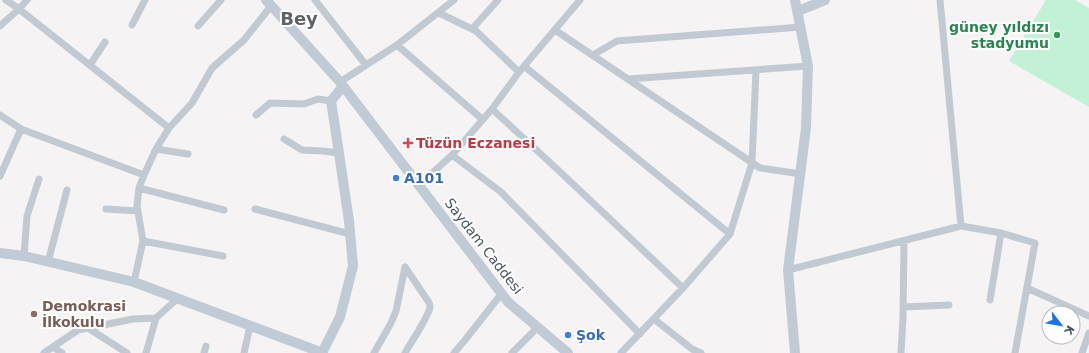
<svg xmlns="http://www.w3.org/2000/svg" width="1089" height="353" viewBox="0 0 1089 353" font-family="'DejaVu Sans',sans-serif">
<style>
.green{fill:#c3f1d5}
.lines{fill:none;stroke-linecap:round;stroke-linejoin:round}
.street{stroke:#c1cad2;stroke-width:7}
.secondary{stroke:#c1cbd6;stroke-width:10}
.leisure-dot{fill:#2e9e5b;stroke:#fff;stroke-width:1.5}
.health-dot{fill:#e0444e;stroke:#fff;stroke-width:1.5}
.shop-dot{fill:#3f7fe0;stroke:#fff;stroke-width:1.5}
.education-dot{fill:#8d6e63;stroke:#fff;stroke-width:1.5}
.labels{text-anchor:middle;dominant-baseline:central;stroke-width:4;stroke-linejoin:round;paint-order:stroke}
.leisure-label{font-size:14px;font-weight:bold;fill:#27864d;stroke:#fff;text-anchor:end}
.health-label{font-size:14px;font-weight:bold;fill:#be3a42;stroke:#fff;text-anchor:start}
.shop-label{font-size:14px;font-weight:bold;fill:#366cbe;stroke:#fff;text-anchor:start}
.street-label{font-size:14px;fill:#4a5661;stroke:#fff}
.education-label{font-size:14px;font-weight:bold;fill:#785e54;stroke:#fff;text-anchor:start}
.district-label{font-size:18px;font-weight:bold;fill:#5f6368;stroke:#fff}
</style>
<rect width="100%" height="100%" fill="#f5f3f3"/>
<path class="green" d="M1046,0H1075L1089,8V107L1009,61Z"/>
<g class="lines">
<path class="street" d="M6,0L19,9L169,128
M315,0L366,65
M940,0L961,226
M439,13L476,31L519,72
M132,25L145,0
M0,26L19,9L27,0
M198,26L221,0
M472,29L498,0
M555,30L760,168L801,174
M397,45L482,119
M593,55L617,41L801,27
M90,65L105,42
M524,66L730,234
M628,79L808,66
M340,82L397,45L454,0
M492,109L556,168L683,288
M0,115L21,129L144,175
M256,115L270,103L304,104L318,99L331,101
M284,139L302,150L323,151L339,153
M156,149L188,154
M452,155L501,192L640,334
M0,176L21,129
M419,185L452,155L492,109L519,72L580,0
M139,188L224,210
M106,209L138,211
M255,209L350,234
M143,241L223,256
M24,256L27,216L39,179
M48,262L67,190
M405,267L428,301C429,303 430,304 430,307C429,316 410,344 405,353
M788,270L961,226L1001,233L1035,243L1015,353
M134,282L143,241L137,206L139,188L144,175L156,149L169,128L192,103L212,68L244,40L271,6
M1027,288L1089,316
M990,300L1001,233
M903,307L949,305
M654,319L692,349L701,353
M88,328L127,353
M53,347L62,353
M44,353L78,330L133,319L156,318L177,299
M146,353L156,318
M204,353L206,346
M244,353L250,326
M374,353L391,323L396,311L405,267
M454,353L465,340L502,293
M512,353L538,327
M621,353L683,288L730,234L752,163L756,70
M901,353L903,318L904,241
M1082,353L1089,333"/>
<path class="secondary" d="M266,0L340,82L508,302L568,353
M798,11L825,0
M0,253L24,256L134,282L323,353
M322,353L340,317L353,266L349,221L337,140L331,101L343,86
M795,353L788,270L806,128L808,66L795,0"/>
</g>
<circle class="leisure-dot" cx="1057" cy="35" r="4"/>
<path class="health-dot" d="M406 137h4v4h4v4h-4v4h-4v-4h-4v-4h4z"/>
<g class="shop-dot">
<circle cx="396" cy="178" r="4"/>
<circle cx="568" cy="335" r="4"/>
</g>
<circle class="education-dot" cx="34" cy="314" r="4"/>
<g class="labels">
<g class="leisure-label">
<text x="1049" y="27">güney yıldızı<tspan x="1049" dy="16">stadyumu</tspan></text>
</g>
<g class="health-label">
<text x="416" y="143">Tüzün Eczanesi</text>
</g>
<g class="shop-label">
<text x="404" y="178">A101</text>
<text x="576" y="335">Şok</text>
</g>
<g class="street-label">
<text transform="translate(484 246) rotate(52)">Saydam Caddesi</text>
</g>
<g class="education-label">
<text x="42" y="306">Demokrasi<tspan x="42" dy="16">İlkokulu</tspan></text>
</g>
<g class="district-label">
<text x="299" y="18">Bey</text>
</g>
</g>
<g transform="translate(1061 325) rotate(121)"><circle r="19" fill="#ffffff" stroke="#b7bbc0"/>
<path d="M0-3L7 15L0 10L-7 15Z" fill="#1a73e8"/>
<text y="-6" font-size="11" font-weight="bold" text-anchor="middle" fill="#4a5661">K</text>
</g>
</svg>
